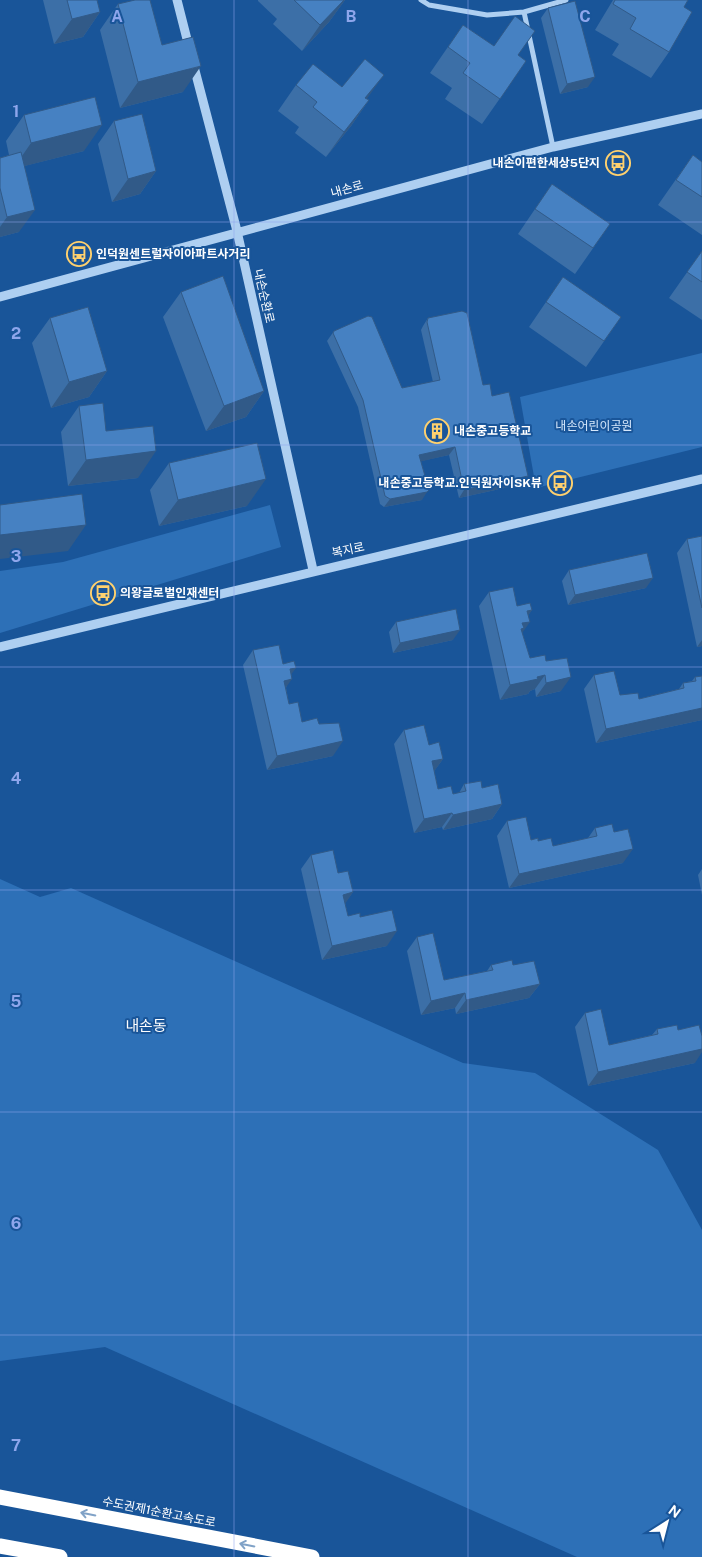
<svg xmlns="http://www.w3.org/2000/svg" width="702" height="1557" viewBox="0 0 702 1557" font-family="'Public Sans','Noto Sans KR',sans-serif">
<style>
.green{fill:#2d70b7}
.lines{fill:none;stroke-linecap:round;stroke-linejoin:round}
.minor{stroke:#aecff1;stroke-width:5}
.tertiary{stroke:#aecff1;stroke-width:9}
.motorway{stroke:#fff;stroke-width:15}
.wall{fill:#3c6fa7}
.shaded-wall{fill:#315a88}
.building{fill:#4681c2;stroke:#315a88}
.oneway{stroke:#80a2c7}
.grid{fill:none;stroke:#8ea6ec;stroke-width:1;stroke-opacity:0.55}
.labels{text-anchor:middle;dominant-baseline:central;stroke-width:4;stroke-linejoin:round;paint-order:stroke}
.poi-label{font-size:12px;font-weight:bold;fill:#fff;stroke:#195599;text-anchor:start}
.street-label{font-size:12px;fill:#fff;stroke:#195599}
.park-label{font-size:12px;fill:#d6e8fc;stroke:#195599}
.quarter-label{font-size:15px;fill:#fff;stroke:#195599}
.grid-label{font-size:16px;text-anchor:middle;font-weight:bold;fill:#8ea6ec;stroke:#195599;stroke-width:4;stroke-linejoin:round;paint-order:stroke}
</style>
<rect width="100%" height="100%" fill="#195599"/>
<path class="green" d="M702,353V447L536,488L520,397Z
M270,505L281,547L0,633V571L63,562Z
M0,879L40,897L71,888L463,1063L535,1073L658,1150L702,1230V1557H577L105,1347L0,1361Z"/>
<g class="lines">
<path class="minor" d="M421,0L429,5L487,15L524,12L566,0
M524,12L553,147"/>
<path class="tertiary" d="M177,0L190,51
M193,63L237,231L313,570
M0,297L553,147L702,114
M0,647L702,479"/>
<path class="motorway" d="M0,1497L312,1557
M0,1546L60,1557"/>
</g>
<path class="wall" d="M43,0H97L100,12L83,37L54,44Z
M258,0H345L329,22L302,51L273,24L277,19L258,1Z
M613,0H688L684,7L669,52L651,78L612,55L619,44L595,30Z
M118,4L162,45L183,92L120,108L100,30Z
M548,8L588,87L560,94L541,18Z
M463,25L494,46L518,55L526,61L482,124L445,99L452,88L430,73Z
M296,85L342,87L369,100L351,126L326,157L295,133L299,127L278,111Z
M24,115L84,151L24,166L19,232L0,237V158L9,155L6,141Z
M114,121L156,171L140,194L112,202L98,144Z
M693,155L702,162V235L658,205Z
M552,184L610,224L575,274L518,234Z
M702,251V320L669,298Z
M563,277L621,317L586,367L529,327Z
M181,292L264,391L246,417L206,431L163,317Z
M50,318L107,371L89,397L51,408L32,343Z
M428,318L492,396L523,484L459,498L449,455L421,461L422,500L384,507L380,504L358,407L327,341L334,331L402,388L433,382L421,330L423,326Z
M79,406L106,431L138,478L68,486L61,432Z
M169,463L247,506L159,526L150,490Z
M702,536V646L697,647L677,553L687,539Z
M569,570L646,588L568,605L562,581Z
M489,592L517,606L532,610L528,615L522,632L530,658L546,661L561,691L536,697L535,689L530,691L528,694L500,700L479,606Z
M396,622L453,640L393,653L389,632Z
M253,650L283,664L291,674L286,688L289,704L302,722L319,724L333,756L267,770L243,665Z
M594,675L620,695L639,699L679,689L683,683L692,681L695,677L702,678V720L596,743L584,689Z
M404,730L429,745L443,759L434,771L438,789L453,794L459,793L464,784L482,788L502,804L492,819L443,830L442,827L414,833L394,744Z
M507,821L531,840L538,841L553,846L588,838L595,828L614,832L623,863L509,888L497,836Z
M311,855L338,873L353,892L345,903L348,916L360,917L387,946L322,960L301,869Z
M702,869V895L698,875Z
M417,937L444,980L487,971L491,965H513L540,984L529,998L456,1014L455,1008L421,1015L407,951Z
M585,1013L609,1045L652,1035L657,1029L678,1030L695,1063L588,1086L575,1027Z"/>
<path class="shaded-wall" d="M340,0H345L329,22L302,51L320,25Z
M100,12L83,37L54,44L72,19Z
M201,66L183,92L120,108L138,82Z
M384,75L366,100L365,98Z
M595,77L588,87L560,94L567,84Z
M369,100L351,126L326,157L344,132Z
M102,125L84,151L13,169L31,143Z
M156,171L140,194L112,202L128,179Z
M35,210L19,232L0,237V227L7,217Z
M107,371L89,397L51,408L69,382Z
M264,391L246,417L206,431L224,406Z
M455,447L449,455L414,463L419,455Z
M156,451L138,478L68,486L86,460Z
M528,476L523,484L459,498L464,490Z
M266,479L247,506L159,526L178,500Z
M427,492L422,500L384,507L390,499Z
M86,525L68,551L0,559V535Z
M653,578L646,588L568,605L575,595Z
M532,610L523,623L530,622L520,636L514,643L527,611Z
M460,630L453,640L393,653L400,643Z
M702,640V646L697,647Z
M296,668L287,680L292,679L282,693L274,695L290,669Z
M545,675L535,689L530,691L528,694L500,700L510,685Z
M571,677L561,691L536,697L546,683Z
M702,708V720L596,743L606,729Z
M343,741L333,756L267,770L277,756Z
M443,759L433,773L432,761Z
M502,804L492,819L443,830L453,815Z
M452,813L442,827L414,833L424,819Z
M633,849L623,863L509,888L519,874Z
M353,892L343,907V895Z
M397,931L387,946L322,960L332,946Z
M540,984L529,998L456,1014L466,1000Z
M465,993L455,1008L421,1015L431,1001Z
M702,1049V1052L695,1063L588,1086L598,1072Z"/>
<path class="building" d="M67,0H97L100,12L72,19Z
M135,0H150L162,45L193,37L201,66L138,82L118,4Z
M294,0H344L320,25Z
M615,0H688L684,7L692,12L669,52L630,29L636,18L613,4Z
M575,1L595,77L567,84L548,8Z
M515,16L535,31L518,55L526,61L500,99L463,73L470,63L448,47L463,25L494,46Z
M365,59L384,75L365,98L369,100L344,132L313,107L317,102L296,85L313,64L342,87Z
M95,97L102,125L31,143L24,115Z
M142,114L156,171L128,179L114,121Z
M21,152L35,210L7,217L0,188V158Z
M693,155L702,162V197L676,180Z
M552,184L610,224L593,248L535,209Z
M702,251V282L687,272Z
M223,276L264,391L224,406L181,292Z
M563,277L621,317L604,341L546,302Z
M88,307L107,371L69,382L50,318Z
M462,311L467,313L483,385L490,384L492,396L509,392L528,476L464,490L455,447L419,455L429,490L427,492L390,499L385,496L363,400L333,333L334,331L368,316L372,317L402,388L440,380L427,322L428,318Z
M103,403L106,431L153,426L156,451L86,460L79,406Z
M257,443L266,479L178,500L169,463Z
M82,494L86,525L0,535V505Z
M702,536V608L687,539Z
M647,553L653,578L575,595L569,570Z
M513,587L517,606L530,603L532,610L527,611L530,622L522,623L524,628L521,629L530,658L545,655L546,661L567,658L571,677L546,683L545,675L537,677L538,679L510,685L489,592Z
M456,609L460,630L400,643L396,622Z
M279,645L283,664L294,661L296,668L290,669L292,679L284,681L289,704L298,702L302,722L317,718L319,724L339,723L343,741L277,756L253,650Z
M614,671L620,695L638,693L639,699L684,688L683,683L696,681L695,677L702,676V708L606,729L594,675Z
M424,725L429,745L439,742L443,759L432,761L438,789L451,786L453,794L466,791L464,784L481,781L482,788L498,784L502,804L453,815L452,813L424,819L404,730Z
M526,817L531,840L538,838V841L551,838L553,846L597,836L595,828L612,824L614,832L628,829L633,849L519,874L507,821Z
M333,850L338,873L348,871L353,892L343,895L348,916L360,913V917L392,910L397,931L332,946L311,855Z
M433,933L444,980L493,970L491,965L512,960L513,965L534,961L540,984L466,1000L465,993L431,1001L417,937Z
M601,1009L609,1045L658,1034L657,1029L677,1025L678,1030L699,1025L702,1036V1049L598,1072L585,1013Z"/>
<defs><path id="oneway-shaft" d="M-6 0H5M1.5-3L5.5 0L1.5 3" fill="none" stroke-width="1.6" stroke-linecap="round" stroke-linejoin="round" transform="scale(1.25)"/></defs>
<g class="oneway">
<use href="#oneway-shaft" transform="translate(88 1514) rotate(-169)"/>
<use href="#oneway-shaft" transform="translate(247 1545) rotate(-169)"/>
</g>
<path class="grid" d="M234,0V1557M468,0V1557M0,222H702M0,445H702M0,667H702M0,890H702M0,1112H702M0,1335H702"/>
<defs>
<symbol id="bus-ring" viewBox="-11 -11 22 22"><circle r="9.5" fill="#195599" stroke="#ffd16e" stroke-width="1.5"/><path d="M-5-6H5V4H4V6H2V4H-2V6H-4V4H-5ZM-3.5-4V0h7V-4ZM-3.5 1.2v1.5H-2V1.2ZM2 1.2v1.5H3.5V1.2Z" fill="#ffd16e"/></symbol>
<symbol id="building-ring" viewBox="-11 -11 22 22"><circle r="9.5" fill="#195599" stroke="#ffd16e" stroke-width="1.5"/><path d="M-4-6H4V6H1V3H-1V6H-4ZM-2.5-4.3h1.7v1.8h-1.7ZM.8-4.3h1.7v1.8H.8ZM-2.5-1h1.7V.8h-1.7ZM.8-1h1.7V.8H.8Z" fill="#ffd16e"/></symbol>
</defs>
<g fill-rule="evenodd">
<use href="#bus-ring" x="604" y="149" width="28" height="28"/>
<use href="#bus-ring" x="65" y="240" width="28" height="28"/>
<use href="#building-ring" x="423" y="417" width="28" height="28"/>
<use href="#bus-ring" x="546" y="469" width="28" height="28"/>
<use href="#bus-ring" x="89" y="579" width="28" height="28"/>
</g>
<g class="labels">
<g class="poi-label">
<text x="600" y="163" text-anchor="end">내손이편한세상5단지</text>
<text x="96" y="254">인덕원센트럴자이아파트사거리</text>
<text x="454" y="431">내손중고등학교</text>
<text x="542" y="483" text-anchor="end">내손중고등학교.인덕원자이SK뷰</text>
<text x="120" y="593">의왕글로벌인재센터</text>
</g>
<g class="street-label">
<text transform="translate(347 189) rotate(-15)">내손로</text>
<text transform="translate(264 296) rotate(77)">내손순환로</text>
<text transform="translate(348 550) rotate(-12)">복지로</text>
<text transform="translate(159 1512) rotate(11)">수도권제1순환고속도로</text>
</g>
<g class="park-label">
<text x="594" y="426">내손어린이공원</text>
</g>
<g class="quarter-label">
<text x="146" y="1025">내손동</text>
</g>
</g>
<g class="grid-label">
<text x="117" y="22">A</text>
<text x="351" y="22">B</text>
<text x="585" y="22">C</text>
<text x="16" y="117">1</text>
<text x="16" y="339">2</text>
<text x="16" y="562">3</text>
<text x="16" y="784">4</text>
<text x="16" y="1007">5</text>
<text x="16" y="1229">6</text>
<text x="16" y="1451">7</text>
</g>
<g transform="translate(667 1522) rotate(36)" stroke="#195599" stroke-width="4" paint-order="stroke">
<path d="M0-4L9 19L0 12L-9 19Z" fill="#ffffff"/>
<text y="-8" font-size="14" font-weight="bold" text-anchor="middle" fill="#ffffff">N</text>
</g>
</svg>
